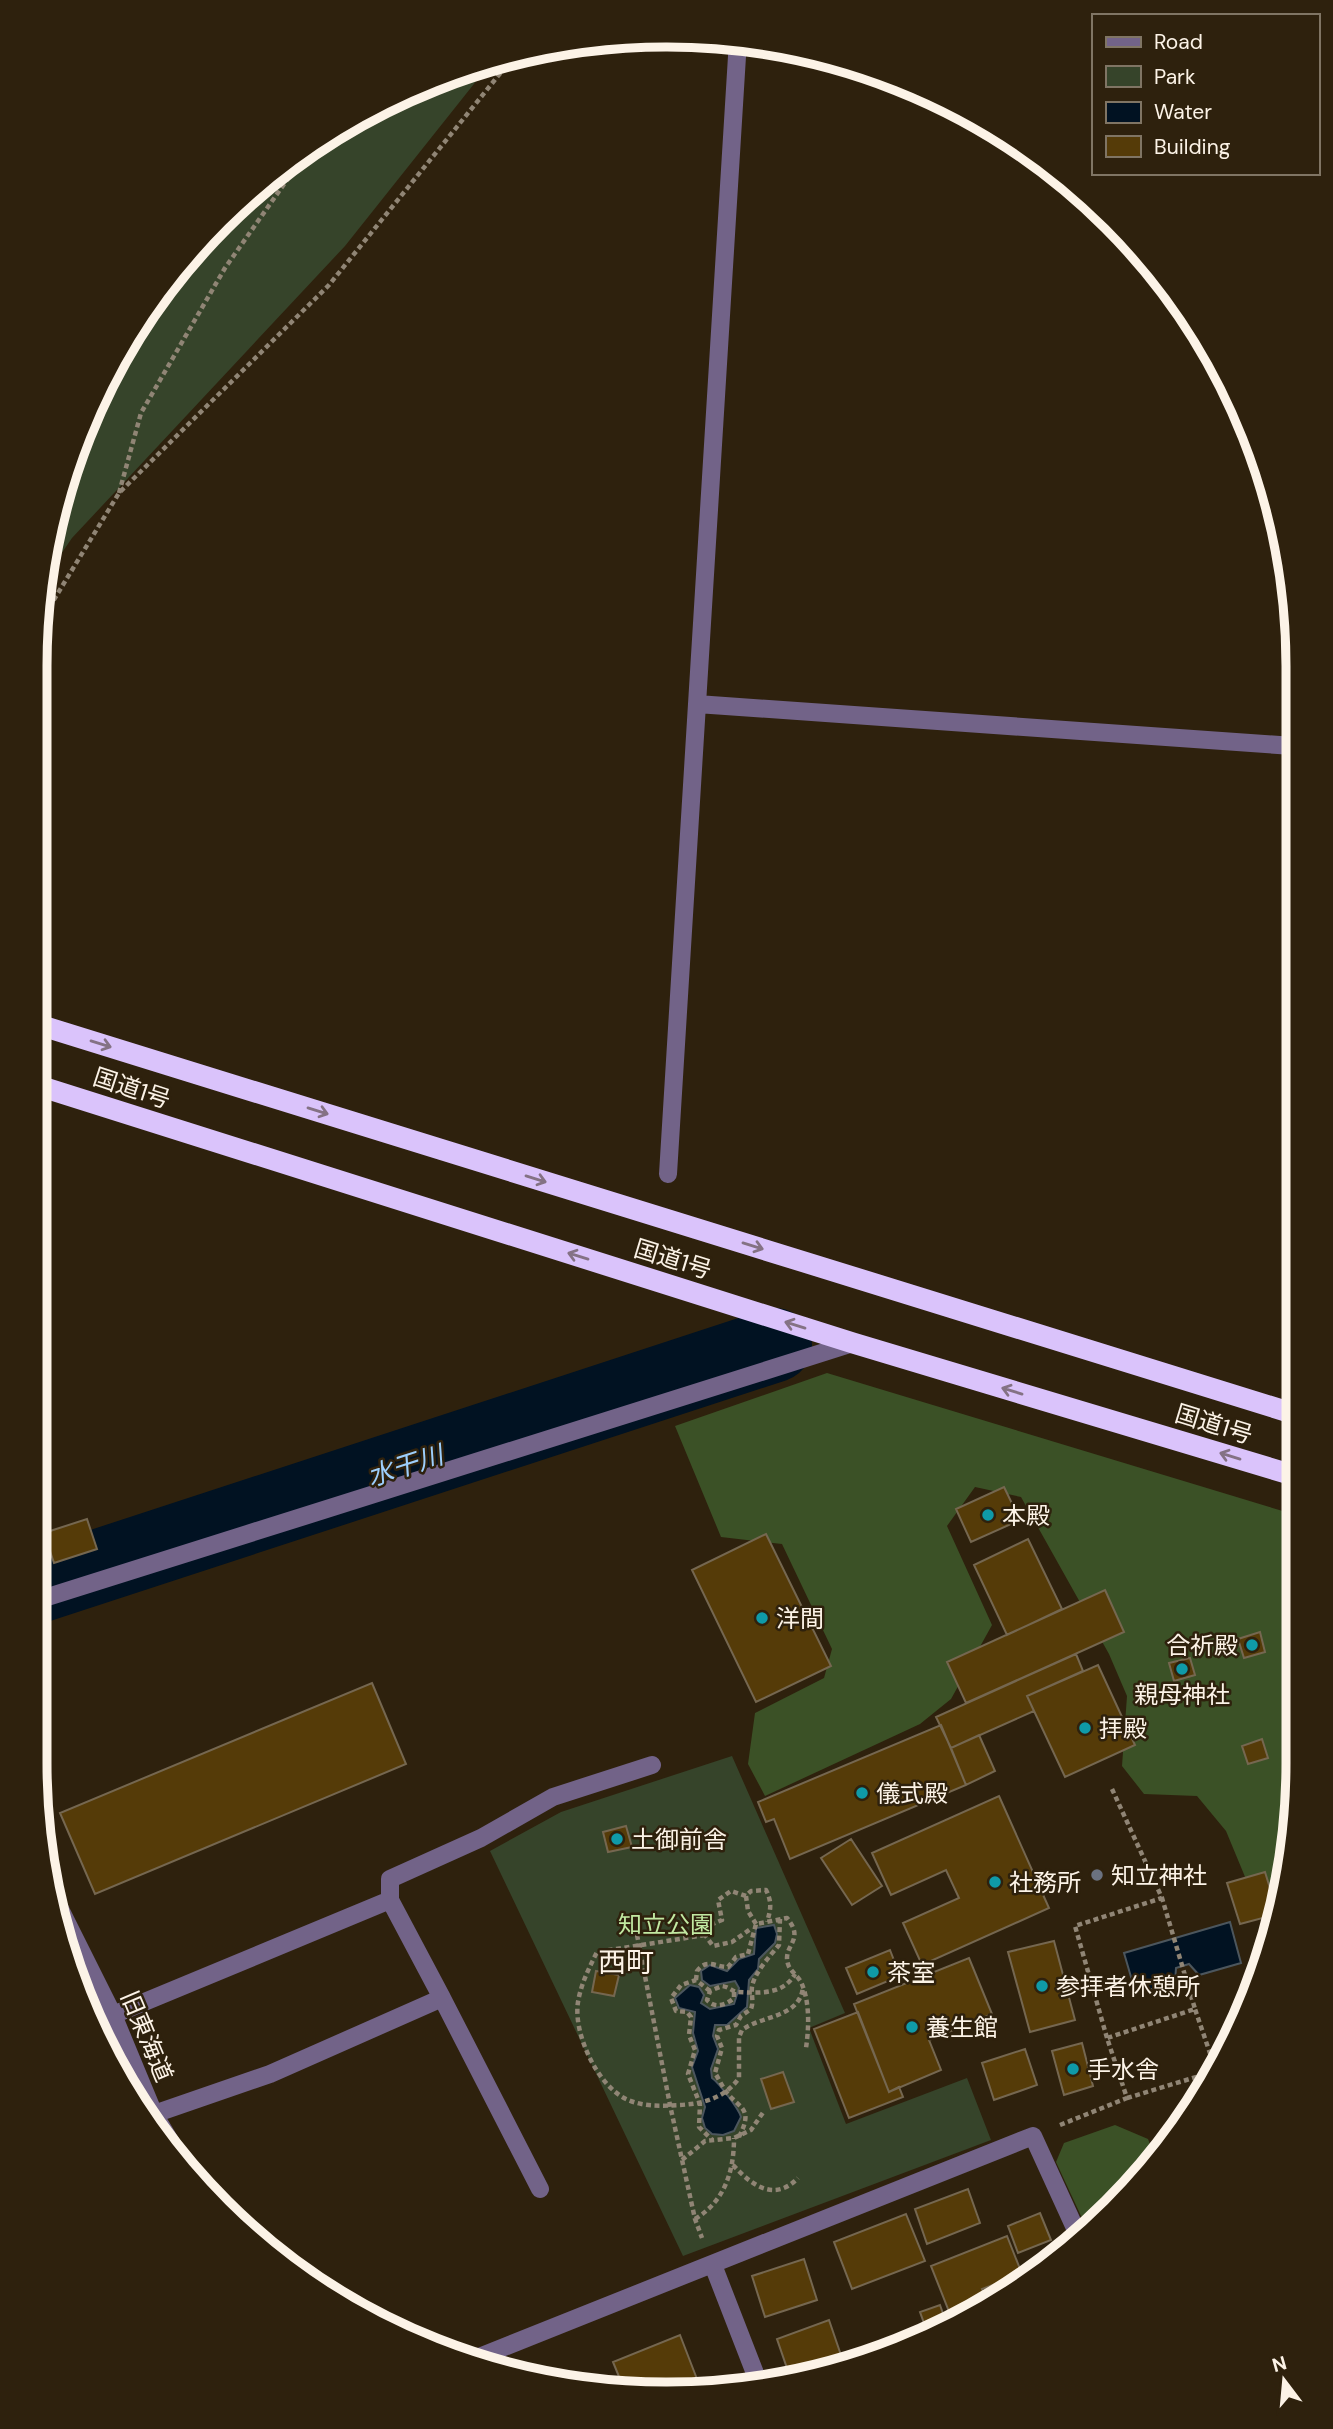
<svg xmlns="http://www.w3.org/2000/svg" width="1333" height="2429" viewBox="0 0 1333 2429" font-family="'DM Sans','Noto Sans JP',sans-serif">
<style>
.green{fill:#36442a}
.forest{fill:#3b5126}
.water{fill:#011222;stroke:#4c565d;stroke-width:2}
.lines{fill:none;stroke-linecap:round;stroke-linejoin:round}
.river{stroke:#011222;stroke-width:74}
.building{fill:#553b08;stroke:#756750;stroke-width:2}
.path{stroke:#908575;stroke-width:4.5;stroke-dasharray:5 3.5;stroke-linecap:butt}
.minor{stroke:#726388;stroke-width:18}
.highway{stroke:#dac3fb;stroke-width:21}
.oneway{stroke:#847284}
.culture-dot{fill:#0f9aa8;stroke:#2e210d;stroke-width:2.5}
.worship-dot{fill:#6b7280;stroke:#2e210d;stroke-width:2.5}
.labels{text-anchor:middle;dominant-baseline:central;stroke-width:5;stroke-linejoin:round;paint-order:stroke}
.street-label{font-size:24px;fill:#fcf3e7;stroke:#2e210d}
.poi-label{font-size:24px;fill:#fcf3e7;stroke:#2e210d;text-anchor:start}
.park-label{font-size:24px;fill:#c2e9a2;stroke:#2e210d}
.water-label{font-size:26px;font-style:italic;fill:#9dcffc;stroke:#2e210d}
.quarter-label{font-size:28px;fill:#fcf3e7;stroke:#2e210d}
.rim{fill:none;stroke:#fcf3e7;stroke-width:9}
</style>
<rect width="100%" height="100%" fill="#2e210d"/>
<path class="green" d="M493,60L345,246L72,538L44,579L57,503L119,351L191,250L282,166L387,100Z
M732,1756L845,2013L809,2028L846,2124L967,2078L991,2140L683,2256L490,1851L561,1812Z"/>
<path class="forest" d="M827,1373L1296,1515L1297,1803L1276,1926L1249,1993L1251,1964L1270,1937L1226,1831L1197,1796L1144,1794L1122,1766L1127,1696L1109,1654L1021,1497L975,1487L947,1526L992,1625L951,1699L920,1724L765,1796L748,1764L755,1713L824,1678L832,1649L782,1544L721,1537L675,1426Z
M1115,2125L1148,2139L1153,2152L1088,2231L1056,2162L1064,2143Z"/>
<path class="water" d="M1230,1922L1241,1963L1199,1975L1189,1964L1176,1968L1175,1982L1136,1994L1124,1953Z
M774,1925L777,1934L775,1943L759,1959L758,1969L749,1980L747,2007L727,2025H715L713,2036L718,2049L711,2069L712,2078C718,2082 739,2109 741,2117L734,2131L723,2135L712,2134L705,2128L702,2118L705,2107L692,2067L698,2051L693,2033L695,2012L679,2008L675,1998L690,1985L699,1987L704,1995L701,2003L710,2009L734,2004L739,1988L735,1981L710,1986L702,1980L701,1971L710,1965L727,1971L739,1959L754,1954L756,1928Z"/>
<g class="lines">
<path class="river" d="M35,1587L775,1345"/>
</g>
<path class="building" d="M1004,1487L1020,1520L971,1542L956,1509Z
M87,1519L97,1549L54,1563L44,1533Z
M766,1534L831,1666L756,1702L692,1570Z
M35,1536L45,1567L35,1570Z
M1028,1539L1062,1609L1007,1635L974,1565Z
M1105,1590L1124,1632L966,1703L947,1662Z
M1260,1632L1265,1652L1244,1658L1238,1639Z
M1076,1654L1083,1671L1027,1696L1034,1711L951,1748L936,1717Z
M1190,1658L1195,1675L1174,1681L1169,1663Z
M1098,1665L1135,1745L1065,1777L1027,1696Z
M372,1683L406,1764L95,1894L60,1813Z
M941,1725L966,1785L790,1859L774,1819L766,1822L758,1802Z
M979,1735L995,1771L966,1785L951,1748Z
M1262,1739L1268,1758L1248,1764L1242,1746Z
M999,1796L1049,1908L922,1965L903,1923L959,1898L946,1870L891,1895L872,1853Z
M626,1826L632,1847L608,1852L603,1832Z
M851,1839L882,1886L852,1905L821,1858Z
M1265,1872L1278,1914L1240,1924L1227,1883Z
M1054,1941L1075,2020L1030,2032L1008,1952Z
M890,1950L900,1976L857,1994L846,1968Z
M969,1958L992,2014L929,2040L941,2070L889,2092L854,2004Z
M596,1971L619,1975L614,1996L592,1992Z
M858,2012L889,2092L899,2087L903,2097L849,2118L814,2029Z
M1082,2043L1093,2086L1064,2095L1052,2051Z
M1025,2049L1037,2085L994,2100L982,2063Z
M783,2072L794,2102L771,2109L761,2079Z
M968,2189L980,2223L927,2244L915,2209Z
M1040,2213L1051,2240L1018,2253L1008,2226Z
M906,2214L925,2261L852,2289L834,2242Z
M1007,2236L1022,2274L982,2289L986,2298L952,2319L931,2266Z
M1061,2242L1065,2248L1044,2261L1041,2257Z
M804,2259L817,2300L765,2317L752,2276Z
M940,2305L946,2322L928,2334L920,2312Z
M829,2320L843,2361L789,2374L777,2339Z
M680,2335L702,2392L622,2384L613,2362Z"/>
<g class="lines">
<path class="path" d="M119,493L141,413L225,268L308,150
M36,629L119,493L329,285L515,55
M746,1896L731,1891L718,1900L722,1920L705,1927V1935L713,1946L732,1942L752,1928
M756,1924L748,1911L746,1896L751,1891L766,1890C772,1902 771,1909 767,1922
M637,1935L670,2105L695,2219L702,2238
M705,1935L597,1952C589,1968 581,1984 578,2002C573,2033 597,2085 626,2099C643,2107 660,2106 679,2105C703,2104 725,2098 739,2078V2037L742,2030C762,2015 800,2018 803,1987
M696,1980L697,1971C707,1958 715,1967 728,1967L736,1957L748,1954L756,1924L787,1918C806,1941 782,1945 788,1964C790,1971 797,1975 801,1982C810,2002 809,2027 806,2048
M710,1991L696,1980L681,1985L671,1998L676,2011L687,2012L691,2017L689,2035L695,2050L688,2074L700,2104L699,2127L712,2140
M734,1992V1998C726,2005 715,2009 707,2000L710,1991L722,1986C730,1987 732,1992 738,1992C760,1993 783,1995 795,1974
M1107,2038L1075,1926L1162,1898
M1127,2098L1216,2071L1195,2009
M1060,2125L1127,2098L1107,2038L1195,2009L1162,1898L1112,1789
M739,2137C753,2109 742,2110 727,2093C723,2088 719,2079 715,2073L722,2048L717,2036L719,2030L736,2025L741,2016L751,2009C754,2001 751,1995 752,1987C754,1973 770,1956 779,1945L780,1919
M682,2160L705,2141L734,2138L751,2130L764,2111
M733,2165C752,2186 775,2202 798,2178
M695,2219C725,2201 734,2171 734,2138"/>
<path class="minor" d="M697,704L1293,746
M668,1174L738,40
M35,1601L853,1343
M390,1900L442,1998
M59,1907L113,2015L154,2114L173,2146L200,2180
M113,2015L390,1900V1879L481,1838L553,1797L652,1765
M154,2114L270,2074L442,1998L540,2189
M713,2265L758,2381
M474,2359L1033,2136L1080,2239"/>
<path class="highway" d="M36,1024L1295,1414
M36,1085L853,1343L1296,1476"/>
</g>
<defs><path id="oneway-shaft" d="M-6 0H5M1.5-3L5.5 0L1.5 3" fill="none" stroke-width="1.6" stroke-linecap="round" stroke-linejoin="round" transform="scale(1.75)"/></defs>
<g class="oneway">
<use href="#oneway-shaft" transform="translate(101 1044) rotate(17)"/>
<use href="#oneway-shaft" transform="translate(318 1111) rotate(17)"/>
<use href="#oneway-shaft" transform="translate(536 1179) rotate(17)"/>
<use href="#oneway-shaft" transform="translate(753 1246) rotate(17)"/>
<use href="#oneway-shaft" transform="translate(578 1256) rotate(-163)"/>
<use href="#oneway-shaft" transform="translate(795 1325) rotate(-163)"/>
<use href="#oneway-shaft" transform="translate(1012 1391) rotate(-163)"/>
<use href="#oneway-shaft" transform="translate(1230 1456) rotate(-163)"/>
</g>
<g class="culture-dot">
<circle cx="988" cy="1515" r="7"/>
<circle cx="762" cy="1618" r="7"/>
<circle cx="1252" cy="1645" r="7"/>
<circle cx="1182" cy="1669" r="7"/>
<circle cx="1085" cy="1728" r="7"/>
<circle cx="862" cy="1793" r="7"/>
<circle cx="617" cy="1839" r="7"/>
<circle cx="995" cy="1882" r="7"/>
<circle cx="873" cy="1972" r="7"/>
<circle cx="1042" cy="1986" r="7"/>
<circle cx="912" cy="2027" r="7"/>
<circle cx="1073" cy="2069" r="7"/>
</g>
<circle class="worship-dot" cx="1097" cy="1875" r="7"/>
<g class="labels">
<g class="street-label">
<text transform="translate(132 1088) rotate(18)">国道1号</text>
<text transform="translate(673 1259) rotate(17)">国道1号</text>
<text transform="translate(1214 1424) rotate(17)">国道1号</text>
<text transform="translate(147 2036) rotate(67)">旧東海道</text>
</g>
<g class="poi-label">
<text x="1002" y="1515">本殿</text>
<text x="776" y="1618">洋間</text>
<text x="1238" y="1645" text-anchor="end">合祈殿</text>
<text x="1182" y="1694" text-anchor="middle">親母神社</text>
<text x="1099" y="1728">拝殿</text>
<text x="876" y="1793">儀式殿</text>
<text x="631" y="1839">土御前舎</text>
<text x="1111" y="1875">知立神社</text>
<text x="1009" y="1882">社務所</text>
<text x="887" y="1972">茶室</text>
<text x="1056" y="1986">参拝者休憩所</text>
<text x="926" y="2027">養生館</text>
<text x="1087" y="2069">手水舎</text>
</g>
<g class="park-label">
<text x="666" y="1924">知立公園</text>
</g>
<g class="water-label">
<text transform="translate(405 1466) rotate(-18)">水干川</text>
</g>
<g class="quarter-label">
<text x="626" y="1962">西町</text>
</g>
</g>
<path d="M0 0H1333V2429H0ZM666 47H667A619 619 0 0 1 1286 666V1763A619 619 0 0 1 667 2382H666A619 619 0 0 1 47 1763V666A619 619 0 0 1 666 47Z" fill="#2e210d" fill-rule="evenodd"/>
<path class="rim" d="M666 47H667A619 619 0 0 1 1286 666V1763A619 619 0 0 1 667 2382H666A619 619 0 0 1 47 1763V666A619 619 0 0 1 666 47Z"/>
<rect x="1092" y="14" width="228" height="161" fill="#2e210d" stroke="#807564" stroke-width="2"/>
<rect x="1106" y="37" width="35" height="10" fill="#726388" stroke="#807564" stroke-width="2"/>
<text x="1154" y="49" font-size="21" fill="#fcf3e7">Road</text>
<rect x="1106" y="66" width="35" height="21" fill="#36442a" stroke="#807564" stroke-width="2"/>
<text x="1154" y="84" font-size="21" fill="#fcf3e7">Park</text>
<rect x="1106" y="102" width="35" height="21" fill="#011222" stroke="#807564" stroke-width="2"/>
<text x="1154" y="119" font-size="21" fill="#fcf3e7">Water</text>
<rect x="1106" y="136" width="35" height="21" fill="#553b08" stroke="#807564" stroke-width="2"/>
<text x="1154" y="154" font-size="21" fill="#fcf3e7">Building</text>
<g transform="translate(1284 2380) rotate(344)" stroke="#2e210d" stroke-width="5" paint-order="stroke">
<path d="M0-5L12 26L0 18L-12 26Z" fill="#fcf3e7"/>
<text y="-10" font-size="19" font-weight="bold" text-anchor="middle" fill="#fcf3e7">N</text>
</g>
</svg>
